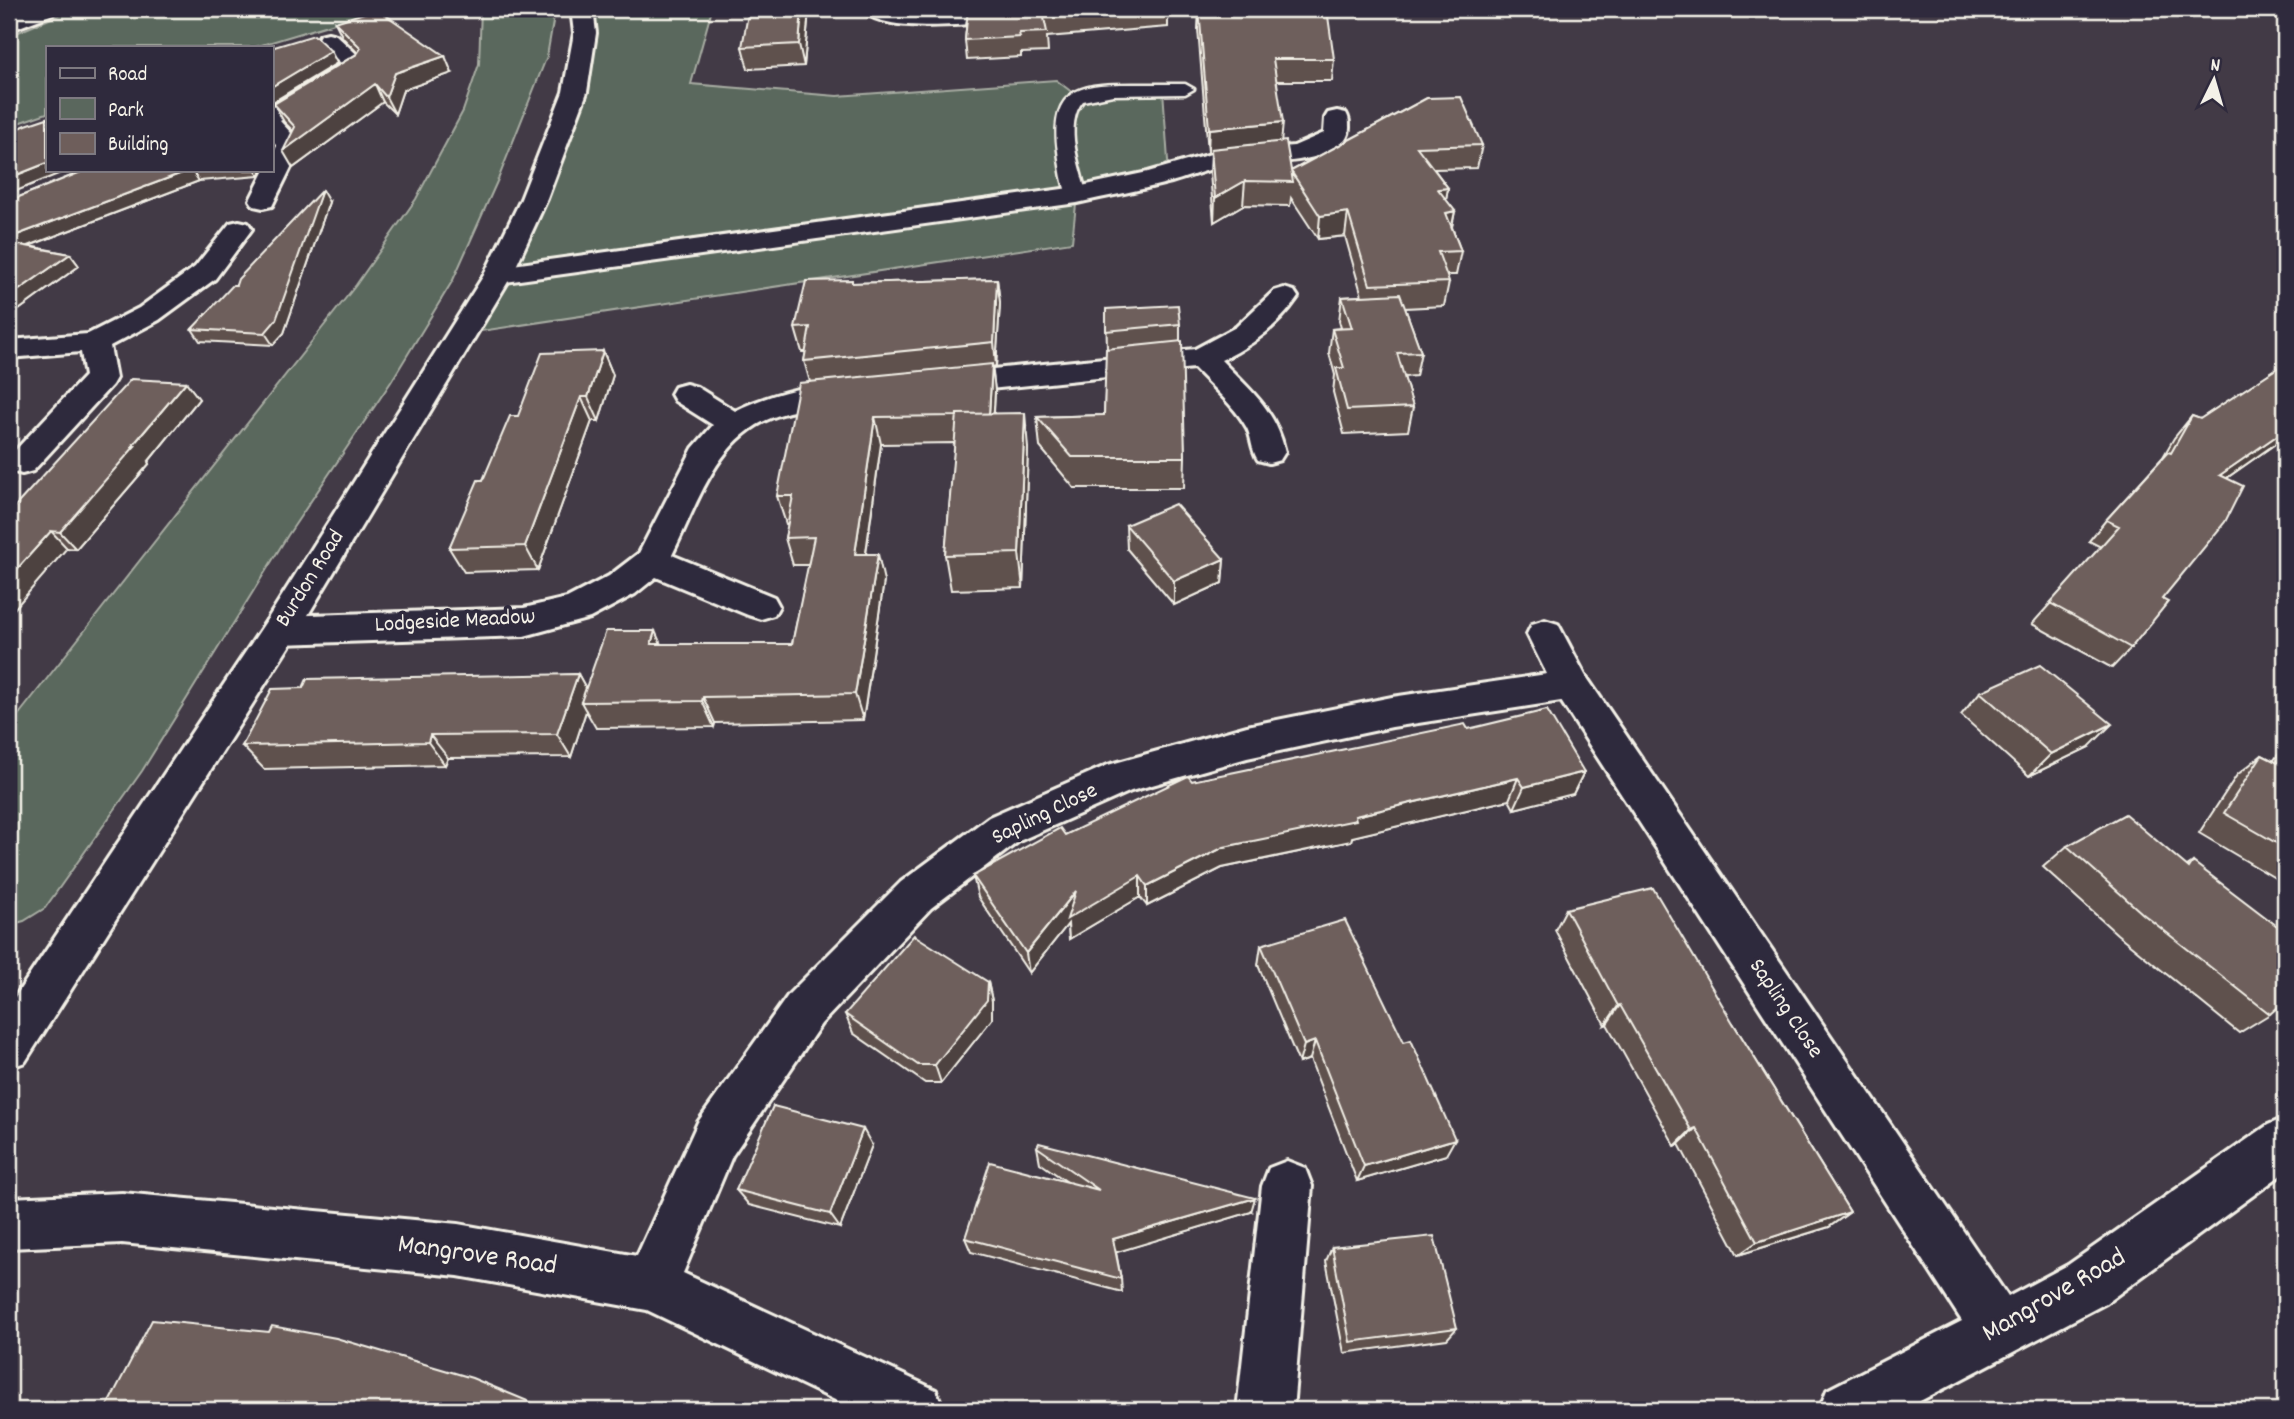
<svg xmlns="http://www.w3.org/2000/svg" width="2294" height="1419" viewBox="0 0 2294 1419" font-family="Dekko,sans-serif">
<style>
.green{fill:#5a675d;stroke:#a7aca2;stroke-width:2}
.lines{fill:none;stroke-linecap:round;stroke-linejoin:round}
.service-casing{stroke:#f4f1e8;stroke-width:5}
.minor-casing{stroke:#f4f1e8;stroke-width:6}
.tertiary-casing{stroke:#f4f1e8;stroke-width:6}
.service{fill:#2f2a3d;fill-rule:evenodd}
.minor{fill:#2f2a3d;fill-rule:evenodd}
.tertiary{fill:#2f2a3d;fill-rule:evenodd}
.wall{fill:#5f514e;stroke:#f4f1e8;stroke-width:2}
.shaded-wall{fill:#4d4240;stroke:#f4f1e8;stroke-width:2}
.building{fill:#6e5e5b;stroke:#f4f1e8;stroke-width:2}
.labels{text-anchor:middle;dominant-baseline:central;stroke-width:7;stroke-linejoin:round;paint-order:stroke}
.street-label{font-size:23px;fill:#f4f1e8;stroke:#2f2a3d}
.near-street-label{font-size:28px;fill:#f4f1e8;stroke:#2f2a3d}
</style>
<rect width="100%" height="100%" fill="#423a46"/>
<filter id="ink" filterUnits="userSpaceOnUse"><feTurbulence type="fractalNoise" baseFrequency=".0143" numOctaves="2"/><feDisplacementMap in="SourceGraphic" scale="14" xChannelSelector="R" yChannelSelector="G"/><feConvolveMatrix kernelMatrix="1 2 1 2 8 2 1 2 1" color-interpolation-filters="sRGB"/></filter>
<g filter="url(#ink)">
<path class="green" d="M73,9H381L255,47H47V113L9,126V36Z
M481,9H546L553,22L547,56L499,177L453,280L391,382L288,535L142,771L45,908L24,921L9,925V727L356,285L416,199L463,111L479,64Z
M582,9H712L691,84L837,96L1056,80L1077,96L1163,90L1169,175L1077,195L1072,242L461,334L498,275L585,33Z"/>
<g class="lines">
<defs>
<path id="service" d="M1145,84H1185L1194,89L1185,94L1113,95L1083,101C1063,124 1080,169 1087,195L1084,199H1070C1062,187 1060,166 1058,151C1048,80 1090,84 1145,84Z"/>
<path id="minor" d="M862,9L941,12L1019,9L1025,14L1022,19L1014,20C983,23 881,36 862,9Z
M328,33L336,35L367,64L364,69L280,121L302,145L272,206L263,208L254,206L250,200L265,170H271V158L277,146L271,140V106L341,63L317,40L320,35Z
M1337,111L1346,113C1349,118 1349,121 1349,128C1347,169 1247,161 1218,168C1201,171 1184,179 1167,183C1137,191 1107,196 1077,203L498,283L488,281L484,275L488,269L498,267L1077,187L1148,172L1218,152L1294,146L1324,133L1325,118L1328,113Z
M239,221L248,223L252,229L215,279L159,320L110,346L116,378L112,385L33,471L22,474L11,471V455L85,376L81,352L9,358V340L88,334L139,308L195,267L230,223Z
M1284,288L1294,291L1298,297C1279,325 1252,346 1221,360C1250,390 1276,410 1285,452L1280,460L1269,463L1258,460C1251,449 1252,438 1247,428C1234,405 1212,387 1194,368L942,394L931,391L927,384L931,377L942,374L1195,349L1236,327L1274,291Z
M686,384L697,387L735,411C767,395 823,378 858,387L862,394L858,401C832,408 805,406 779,415C717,435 699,501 672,555L774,597L779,606L774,615L761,619L748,615L656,577L635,594L590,618L524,636L280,644L267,640L262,630L267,620L280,616L524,608L567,598L609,576L639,553L693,448L713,425L675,401L671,394L675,387Z
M1545,620L1558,624L1585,675L2008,1297L2068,1265L2268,1125L2285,1118V1172L2106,1303L1903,1410H1819L1827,1390L1962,1321L1561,701L1392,727L1247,758L1131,791L1019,841L931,908L821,1024L732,1156L683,1273L936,1390L944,1410H856L647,1310L458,1276L122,1243L9,1248V1198L122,1193L458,1224L637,1256L698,1122L789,994L901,882L989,817L1108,765L1247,726L1392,697L1547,674L1527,634L1532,624Z
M1287,1161L1305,1168L1312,1186L1293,1410H1237L1262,1186L1269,1168Z"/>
<path id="tertiary" d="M27,9H56L53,14L9,31V16Z
M571,9H593L596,33L587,92L547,199L512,275L293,640L25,1062L9,1068V1006L267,620L484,275L521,199L563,92L574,33Z"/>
</defs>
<use href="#service" class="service-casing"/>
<use href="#minor" class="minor-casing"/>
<use href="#tertiary" class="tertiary-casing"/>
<use href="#service" class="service"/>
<use href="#minor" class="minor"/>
<use href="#tertiary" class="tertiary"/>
</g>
<path class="wall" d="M809,9L804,66L748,69L742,47Z
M968,9H1168V27L1047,37L1048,52L1021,53V57L967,60L965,40Z
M1199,9L1334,59L1332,81H1277L1281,142L1291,171L1427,98L1482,145L1477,168L1434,169L1448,188L1446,200L1455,211L1452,227L1461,251L1456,275H1447L1449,282L1444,306L1405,308L1421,352L1416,376L1404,377L1413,407L1408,431L1344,434L1333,392L1335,375L1329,353L1332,329L1341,328L1339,321L1342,297L1362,296L1345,236L1318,239L1291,198L1290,206L1243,205L1214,222L1210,173L1211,152H1208L1198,29Z
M335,22L452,73L403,90L395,114L383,102L293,168V131L284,122L274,104L358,53L343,38Z
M86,170H262L259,176L199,181L29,246L70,254L79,266L16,312L9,310V201Z
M329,202L284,333L273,345L200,341L192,329L236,285Z
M997,279L1000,303L996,366L992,367L995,391L994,413L1028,448L1023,588L951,590L945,555L955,443L881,444L866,554L884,581L863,720L715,723L714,727L596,728L586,711L571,757L448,758L445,765L264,769L242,746L303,688L578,674L586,689L661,644H792L809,565H793L785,538L788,524H786L777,496L810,382L804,361L806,352H802L795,328L853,283Z
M1106,309L1180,324V341L1185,457L1184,488H1074L1040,447L1037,417L1104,415L1107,349Z
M603,351L613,375L599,421H592L538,570L464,572L449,548L483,480L518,416Z
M2285,363V437L2227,478L2162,599L2131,648L2112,668L2032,624L2101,547L2089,541L2106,520L2163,457L2174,438L2192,416L2200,419Z
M186,382L199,399L148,462L149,464L76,549L67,548L9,513Z
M1126,525L1224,559L1222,583L1174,605L1127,549Z
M1980,692L2089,747L2029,776L1961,715Z
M1468,729L1584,772L1573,794L1514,809L1509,800L1352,837L1351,841L1222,868L1147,906L1140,897L1069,939L1068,924L1029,973L978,897L973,876L1065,835L1192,781Z
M2285,746V884L2199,833L2237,775L2262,755L2273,761Z
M2067,846L2187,866L2193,862L2270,1014L2239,1033L2117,934L2043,867Z
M1566,909L1733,1023L1850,1212L1829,1227L1738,1255L1679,1144L1675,1146L1607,1024L1605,1025L1555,930Z
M1261,945L1446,1155L1357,1181L1310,1059L1299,1063L1258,965Z
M988,982L992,1001V1019L941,1083H925L853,1033L845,1014Z
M872,1145L840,1228L749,1205L736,1190Z
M1037,1147L1251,1212L1116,1252L1121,1279L1122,1292L971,1252L965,1238L1067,1182L1040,1163Z
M1332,1247L1457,1328L1447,1339L1344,1353L1326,1261Z"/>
<path class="shaded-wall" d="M802,9H809L804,66L799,44Z
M331,51L337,63L271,103V87Z
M445,56L452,73L403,90L395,114L386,97L395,73Z
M375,84L383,102L293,168L283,151Z
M1283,122L1281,144L1208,152L1209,129Z
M47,163V170H68L9,194V178Z
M190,170H191L199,181L10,253L9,251V238Z
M256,170H262L259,176Z
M1245,181L1243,205L1214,222L1215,198Z
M1448,188L1444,212L1438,189Z
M322,190L329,202L284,333L273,345L265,333Z
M1455,211L1450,235L1446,213Z
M1348,212L1345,236L1318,239L1320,216Z
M70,254L79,266L16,312L9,303V297Z
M997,279L1000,303L996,366L994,342Z
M603,351L613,375L599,421L588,397Z
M992,364L995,391L992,443L989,416Z
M186,382L199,399L148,462L149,464L76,549L60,532Z
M581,397L592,421L538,570L525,546Z
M1025,413L1028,448L1023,588L1019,553Z
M875,417L881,444L862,581L855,554Z
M2285,430V437L2201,496L2220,475Z
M51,531L67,548L9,615V578Z
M878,554L884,581L863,720L855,694Z
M1224,559L1222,583L1174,605V581Z
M655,631L667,658L651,644Z
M578,674L591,697L581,702L586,711L571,757L557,734Z
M703,697L715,723L714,727L702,701Z
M2112,724L2089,747L2029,776L2051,754Z
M430,735L448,758L445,765L428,742Z
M1584,772L1573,794L1514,809L1524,787Z
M1518,778L1509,800L1352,837L1351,841L1222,868L1147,906V886L1224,847Z
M1140,876V897L1069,939L1068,924L1029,973L1026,953L1076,891Z
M988,982L992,1001V1019L941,1083L935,1065Z
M1620,1005L1607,1024L1605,1025L1618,1006Z
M1315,1041L1310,1059L1299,1063L1304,1045Z
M1696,1128L1679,1144L1675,1146L1691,1130Z
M863,1129L872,1145L840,1228L830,1214Z
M1455,1139L1446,1155L1357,1181L1364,1166Z
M1255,1198L1251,1212L1114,1253L1113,1239Z
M1850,1212L1829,1227L1738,1255L1757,1242Z"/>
<path class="building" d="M377,9L445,56L395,73L386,97L375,84L283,151L295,127L274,104L357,54L361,48L335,22Z
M749,9H802L799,44L742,47Z
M968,9H1150L1044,18L1047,32L1019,33L1020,37L965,40Z
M1199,9H1327L1334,59H1273L1283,122L1209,129Z
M314,35L331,51L271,87V48Z
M1461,97L1482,145L1417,147L1448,188L1438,189L1455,211L1446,213L1461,251L1438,252L1449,282L1370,285L1348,212L1320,216L1291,171L1427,98Z
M47,118V163L9,178V133L26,125Z
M1286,141L1293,182L1245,181L1215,198L1211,149Z
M86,170H190L9,238V201Z
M322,190L276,320L265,333L192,329L233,285H236L238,279Z
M9,243L70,254L9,297Z
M997,279L994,342L804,361L810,327L795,328L806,281L852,280V283Z
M1400,294L1421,352L1397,353L1413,407L1347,410L1336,368H1344L1332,329L1352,328L1342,297Z
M1178,305L1180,324L1106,331V309Z
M1182,341L1185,457H1072L1037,417L1104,415L1106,349Z
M603,351L588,397H581L525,546L449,548L478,480H483L510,416H518L542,353Z
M2285,363V430L2220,475L2243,486L2225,522L2162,599L2168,602L2131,648L2050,603L2119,526L2106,520L2168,452L2171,453L2192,416L2200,419Z
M992,364L989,414H957V416L875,417L855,554H878L855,694L703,697L702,701L581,702L606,631H655L651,644H792L814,537L785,538L793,496H777L799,383Z
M131,379L186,382L132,446H135L60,532L51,531L9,578V513Z
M1025,413L1019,553L945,555L957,414Z
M1175,504L1224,559L1174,581L1126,525Z
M2040,665L2112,724L2051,754L1980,692Z
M578,674L557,734L430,735L428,742L242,746L272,689L303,688L307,679Z
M1547,710L1584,772L1524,787L1518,778L1355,816L1356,820L1224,847L1147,886L1140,876L1067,919L1076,891L1026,953L973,876L1060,828L1065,835L1188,776L1192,781L1465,724L1468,729Z
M2262,755L2280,764L2285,758V848L2224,813Z
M2125,814L2189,868L2193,862L2285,932V1001L2270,1014L2143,914L2067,846Z
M1653,888L1733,1023L1850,1212L1757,1242L1696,1128L1691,1130L1620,1005L1618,1006L1566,909Z
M1345,920L1404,1042L1411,1040L1455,1139L1364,1166L1315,1041L1304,1045L1261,945Z
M914,935L988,982L987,1000L935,1065H918L845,1014Z
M773,1106L863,1129L830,1214L736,1190Z
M1039,1143L1255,1198L1113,1239L1121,1279L965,1238L990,1162L1099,1190L1037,1147Z
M1434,1236L1457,1328L1350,1342L1332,1247Z
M152,1320L269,1332L272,1326L336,1338L472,1378L549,1410H105Z"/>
</g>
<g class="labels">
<g class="street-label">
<text transform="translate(311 579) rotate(-58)">Burdon Road</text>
<text transform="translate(455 622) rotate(-3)">Lodgeside Meadow</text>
<text transform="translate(1045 815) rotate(-26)">Sapling Close</text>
<text transform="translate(1785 1009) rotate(56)">Sapling Close</text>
</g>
<g class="near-street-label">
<text transform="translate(477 1257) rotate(8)">Mangrove Road</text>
<text transform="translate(2055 1297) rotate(-30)">Mangrove Road</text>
</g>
</g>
<rect width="2294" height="1419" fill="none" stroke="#2f2a3d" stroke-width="35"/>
<rect x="18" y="18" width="2259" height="1384" fill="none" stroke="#f4f1e8" stroke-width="2.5" filter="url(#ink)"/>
<rect x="46" y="46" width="228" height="126" fill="#2f2a3d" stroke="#7e7a81" stroke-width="2"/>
<rect x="60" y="68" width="35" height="10" fill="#2f2a3d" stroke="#7e7a81" stroke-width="2"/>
<text x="108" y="80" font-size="21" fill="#f4f1e8">Road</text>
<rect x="60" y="98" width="35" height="21" fill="#5a675d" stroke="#7e7a81" stroke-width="2"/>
<text x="108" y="116" font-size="21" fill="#f4f1e8">Park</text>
<rect x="60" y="133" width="35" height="21" fill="#6e5e5b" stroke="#7e7a81" stroke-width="2"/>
<text x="108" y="150" font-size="21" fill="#f4f1e8">Building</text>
<g transform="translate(2214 80) rotate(5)" stroke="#2f2a3d" stroke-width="5" paint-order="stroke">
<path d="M0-5L12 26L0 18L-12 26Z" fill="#f4f1e8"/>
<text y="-10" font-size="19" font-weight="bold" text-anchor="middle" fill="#f4f1e8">N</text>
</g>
</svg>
